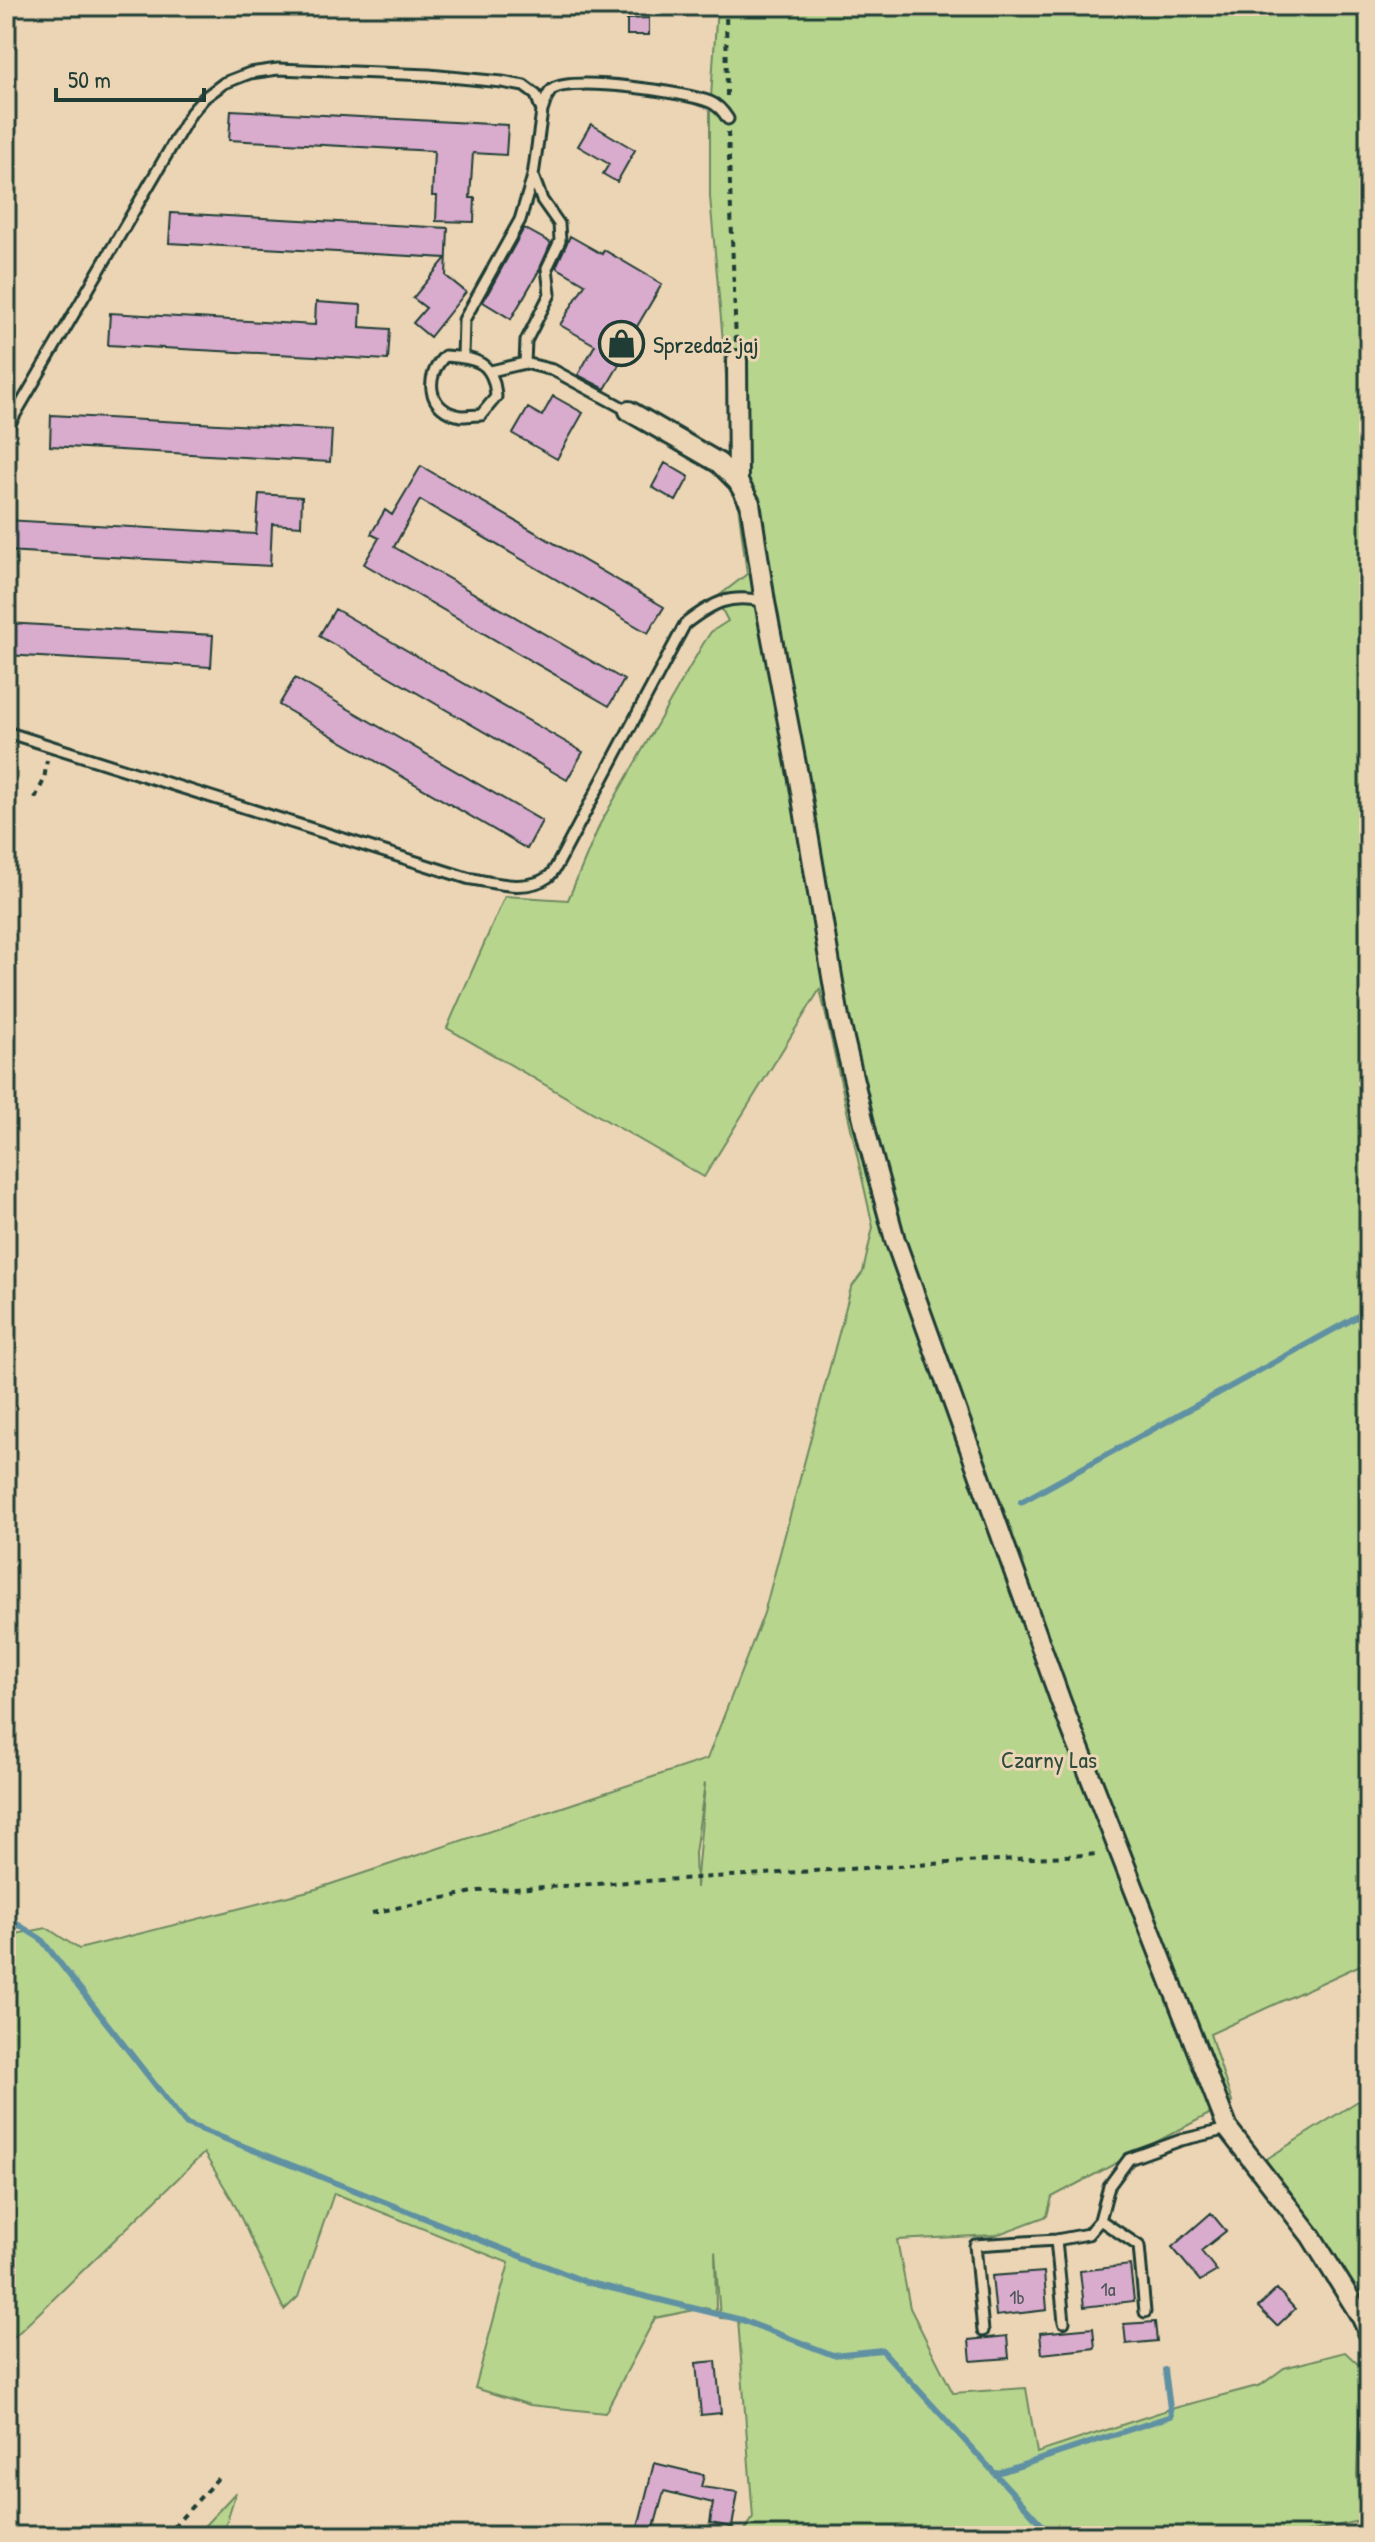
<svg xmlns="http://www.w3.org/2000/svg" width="1375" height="2542" viewBox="0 0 1375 2542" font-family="'Patrick Hand',sans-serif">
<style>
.green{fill:#b8d58e;stroke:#6c8961;stroke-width:2;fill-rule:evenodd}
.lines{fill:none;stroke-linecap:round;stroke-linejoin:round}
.stream{stroke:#6091a3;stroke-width:6}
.building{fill:#d9abcd;stroke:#1f3d34;stroke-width:2}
.lane-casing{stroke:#1f3d34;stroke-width:15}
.street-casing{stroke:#1f3d34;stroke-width:24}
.path{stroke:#1f3d34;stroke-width:4;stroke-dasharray:6 6;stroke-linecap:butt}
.lane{stroke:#ecd5b4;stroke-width:9}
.street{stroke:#ecd5b4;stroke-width:18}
.labels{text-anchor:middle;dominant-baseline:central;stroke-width:6;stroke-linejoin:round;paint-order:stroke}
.number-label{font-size:20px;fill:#4e585a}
.poi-label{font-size:24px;fill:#1f3d34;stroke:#ecd5b4;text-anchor:start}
.park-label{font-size:24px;fill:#2e4c3d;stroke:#ecd5b4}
</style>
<rect width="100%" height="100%" fill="#ecd5b4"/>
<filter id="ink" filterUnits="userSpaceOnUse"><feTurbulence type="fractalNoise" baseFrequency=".0125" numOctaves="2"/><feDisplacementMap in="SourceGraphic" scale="16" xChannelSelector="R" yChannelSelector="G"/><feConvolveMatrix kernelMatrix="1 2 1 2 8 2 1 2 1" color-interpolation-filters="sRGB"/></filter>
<g filter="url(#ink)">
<path class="green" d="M717,6H1369V1961L1210,2034L1232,2102L1052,2197L1047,2216L996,2235L897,2240L910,2308L953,2393L1026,2388L1037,2453L1167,2410L1261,2385L1284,2368L1345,2352L1360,2366L1361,2373L1357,2475L1363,2520L1291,2536H741L753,2518L738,2319L720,2318L715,2251L716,2311L705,2308L655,2318L605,2413L530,2405L475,2388L509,2263L334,2193L298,2297L284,2310L233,2201L204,2153L6,2345V1928L16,1934L47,1928L79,1949L316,1889L707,1759L764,1613L851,1288L863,1272L873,1227L820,989L704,1177L447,1028L505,896L568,900L600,824L703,644L711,632L728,621L716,598L747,574L737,497L710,197V113ZM705,1783V1784L696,1888L695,1853Z
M1369,2094V2309L1265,2160Z
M236,2492L222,2536H195Z"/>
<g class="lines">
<path class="stream" d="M1021,1502L1369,1310
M6,1917L41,1939L185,2123L586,2282L742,2320L833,2355L882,2350L1052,2536
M995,2474L1171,2416L1165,2370"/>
</g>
<path class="building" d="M649,18V35H627V19Z
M231,110L508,125L506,155L473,153L470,198H475L474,222L436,221L437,196H432L434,151L229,140Z
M591,124L635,150L617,182L603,174L609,164L578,146Z
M171,213L448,228L446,276L466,292L430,337L413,323L426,308L413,298L446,258L169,243Z
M524,228L551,243L540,269L511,319L483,302Z
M570,236L602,254L604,250L662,284L616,362L619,365L605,389L578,375L595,345L560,325L585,284L556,267Z
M316,302L361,305L360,327L390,329L388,360L108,345L110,313L315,325Z
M553,396L583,413L557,459L513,434L528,408L542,416Z
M51,415L332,430L330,462L50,446Z
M665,463L689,477L676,501L652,487Z
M421,466L664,607L648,633L420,500L394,547L624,680L609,706L364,564L379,538L371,534L385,510L392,515Z
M259,494L302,497L301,526L272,524L270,566L6,551V520L256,534Z
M335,609L583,752L567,780L319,636Z
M6,623L213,635L211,667L6,655Z
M295,678L542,821L527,849L279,705Z
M1211,2213L1226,2231L1201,2251L1217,2271L1200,2281L1172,2247Z
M1130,2265L1134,2301L1084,2307L1080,2271Z
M1044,2272L1047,2310L996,2316L992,2276Z
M1277,2289L1295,2309L1277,2326L1258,2307Z
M1155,2322L1157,2341L1126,2344L1124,2324Z
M1093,2328L1095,2348L1042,2354L1040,2333Z
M1007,2336L1009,2358L971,2361L969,2340Z
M716,2361L721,2413L701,2415L696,2363Z
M654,2463L704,2475L701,2487L738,2492L732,2527L710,2523L713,2503L664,2491L652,2535L637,2531Z"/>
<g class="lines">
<defs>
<path id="lane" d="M542,111C545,104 546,94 553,89C574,76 685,92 710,102C718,105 723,111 728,119
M445,356C476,358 494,361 496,397L481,415C475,415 467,416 461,416C428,411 423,377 445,356Z
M525,363L526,341L550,294L547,268L560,241L559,224L542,200L533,176
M491,371L525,363L553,370L629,411
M6,430L191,113L204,98L224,83L250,73L278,69L429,75L502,82L524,86L536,95L542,111L533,176L520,220L464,320L463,357
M6,732L467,878C491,882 526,893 548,877C554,873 558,863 562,856L685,624C712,603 730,593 765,602
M1100,2220L1139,2246L1145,2312
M1056,2240L1064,2322
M983,2331L975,2245L1056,2240L1088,2234L1100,2220L1109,2186L1129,2159L1181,2140L1228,2129"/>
<path id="street" d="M737,360L738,482
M629,411L719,463L738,482L750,503L765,602L799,780L839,1018L868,1140L895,1240L1061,1702L1228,2129L1311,2236L1362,2318L1369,2334
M1368,2536L1369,2531"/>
</defs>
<use href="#lane" class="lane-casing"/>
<use href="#street" class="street-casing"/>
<path class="path" d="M726,6L727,96
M728,132L736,343
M35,798L44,780L47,760
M372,1913L478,1891L1100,1854
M165,2536L220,2476"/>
<use href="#lane" class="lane"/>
<use href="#street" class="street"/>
</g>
</g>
<defs>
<symbol id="shop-ring" viewBox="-11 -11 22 22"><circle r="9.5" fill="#ecd5b4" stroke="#1f3d34" stroke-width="1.5"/><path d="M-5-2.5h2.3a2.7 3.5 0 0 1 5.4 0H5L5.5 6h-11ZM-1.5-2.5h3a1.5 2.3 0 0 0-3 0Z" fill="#1f3d34"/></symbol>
</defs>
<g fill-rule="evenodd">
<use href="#shop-ring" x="596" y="318" width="51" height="51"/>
</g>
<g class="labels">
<g class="number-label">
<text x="1108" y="2288">1a</text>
<text x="1017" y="2296">1b</text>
</g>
<g class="poi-label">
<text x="653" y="344">Sprzedaż jaj</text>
</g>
<g class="park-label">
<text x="1049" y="1759">Czarny Las</text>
</g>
</g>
<rect width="1375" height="2542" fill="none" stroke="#ecd5b4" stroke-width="32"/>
<rect x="16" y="16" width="1343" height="2510" fill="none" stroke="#1f3d34" stroke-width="3" filter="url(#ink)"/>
<path d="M56 88v12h148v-12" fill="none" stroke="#1f3d34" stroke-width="4"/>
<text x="68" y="88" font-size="24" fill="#1f3d34" stroke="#ecd5b4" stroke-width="6" paint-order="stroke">50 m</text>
</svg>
